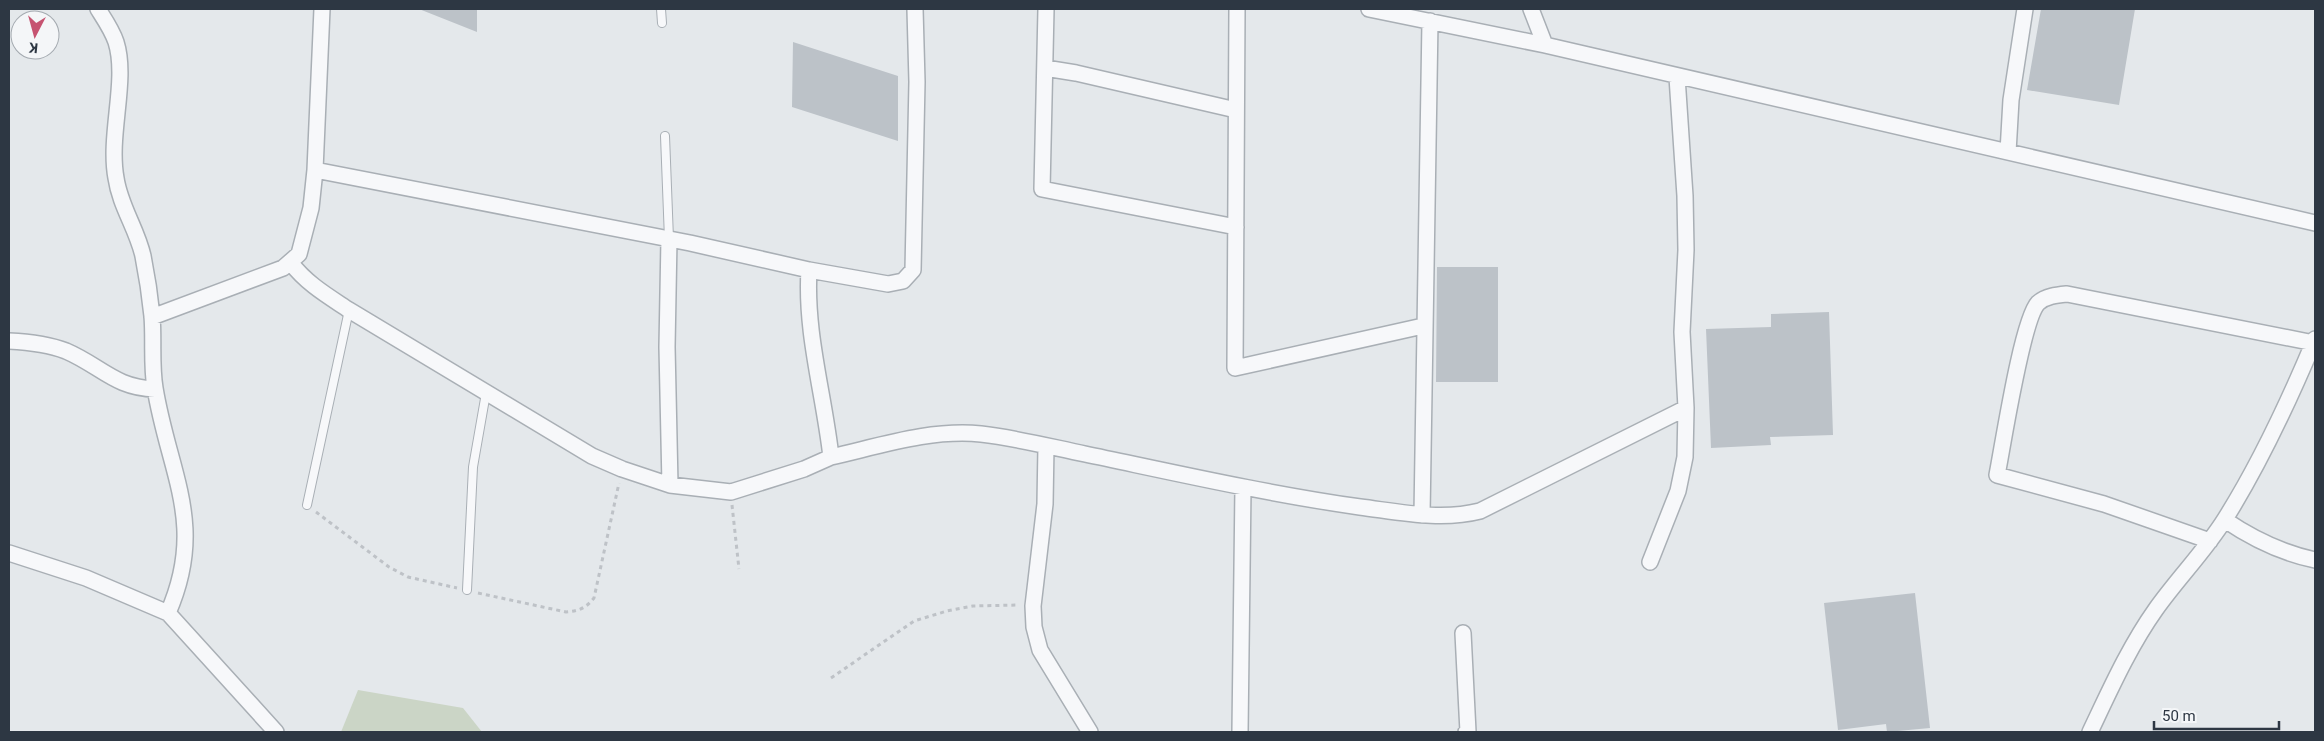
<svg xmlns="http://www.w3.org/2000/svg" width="2324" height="741" viewBox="0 0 2324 741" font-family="Roboto,sans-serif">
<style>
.green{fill:#cbd5c6}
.building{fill:#bcc2c8}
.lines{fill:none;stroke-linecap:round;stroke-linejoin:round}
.lane-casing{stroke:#a9afb5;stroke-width:10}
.street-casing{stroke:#a9afb5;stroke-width:18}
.path{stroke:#bec2c7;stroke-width:3;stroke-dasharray:4 4;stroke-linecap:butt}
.lane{stroke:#f7f8fa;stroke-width:8}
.street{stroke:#f7f8fa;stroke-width:15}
</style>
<rect width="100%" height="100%" fill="#e4e8eb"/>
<path class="green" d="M358,690L463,708L482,732H341Z"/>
<path class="building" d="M419,9H477V32Z
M2041,9H2135L2119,105L2027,90Z
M793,42L898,76V141L792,107Z
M1437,267H1498V382H1436Z
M1829,312L1833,435L1770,437L1771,445L1711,448L1706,329L1771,327V314Z
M1915,593L1930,728L1887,732L1886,724L1838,730L1824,603Z"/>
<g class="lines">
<defs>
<path id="lane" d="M661,9L662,23
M665,136L669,239
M307,505L349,310
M467,590L473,467L486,393"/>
<path id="street" d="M98,9C105,20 112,30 116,42C128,80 108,135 116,178C120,206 137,229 143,256C147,276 150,296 152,316C154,340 151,364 155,388C169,474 207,524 168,613
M1046,9L1042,189L1236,227
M1237,9L1235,368L1423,326
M1369,9L1545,45L1531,9
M1545,45L2315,223
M1045,68L1076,73L1236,110
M2008,152L2011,100L2025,9
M669,239L667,347L670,485
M291,263C307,284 328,296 349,310L592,456L622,469L670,485L731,492L804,469L831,457C824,394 805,333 809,270L690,243L315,170
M809,270L888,284L903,281L913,270L917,82L915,9
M152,317L283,268L299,254L311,208L315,170L322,9
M9,341C29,342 48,344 66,351C101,366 115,388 155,389
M1046,446L1045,504L1033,606L1034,627L1040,650L1090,732
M831,457C880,446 930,429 981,434C1016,438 1051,447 1085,454C1176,473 1268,494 1360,507C1400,512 1441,521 1480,511L1686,408L1682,332L1686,250L1685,196L1677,77
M1422,515L1430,21
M2225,520C2253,539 2282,553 2315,560
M2210,541L2104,504L1997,475C2003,445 2022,320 2038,303C2046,296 2057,295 2067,294L2314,343
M9,553L86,578L168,613L276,732
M1650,562L1678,491L1685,457L1686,408
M1463,633L1468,732H1466
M1240,732L1243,487
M2090,732C2110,690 2129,647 2156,609C2178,578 2205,551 2225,519C2261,462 2289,401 2315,339"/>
</defs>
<use href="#lane" class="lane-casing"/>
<use href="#street" class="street-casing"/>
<path class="path" d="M732,505L739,569
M316,512L389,567L408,577L457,588
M478,593L566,612C579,611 586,608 594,598L619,483
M831,678L914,621L947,611L973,606L1017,605"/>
<use href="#lane" class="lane"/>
<use href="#street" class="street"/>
</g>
<rect width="2324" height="741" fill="none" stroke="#2d3743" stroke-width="20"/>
<g transform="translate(35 35) rotate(186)"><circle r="24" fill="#f4f6f8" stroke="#a4aab0"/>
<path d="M0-4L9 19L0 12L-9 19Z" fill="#c65371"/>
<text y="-8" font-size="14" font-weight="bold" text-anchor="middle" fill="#2d3743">K</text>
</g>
<path d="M2154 721v8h125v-8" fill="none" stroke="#2d3743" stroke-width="2.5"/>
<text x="2162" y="721" font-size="15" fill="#2d3743" stroke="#f4f6f8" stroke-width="4" paint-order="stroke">50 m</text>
</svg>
